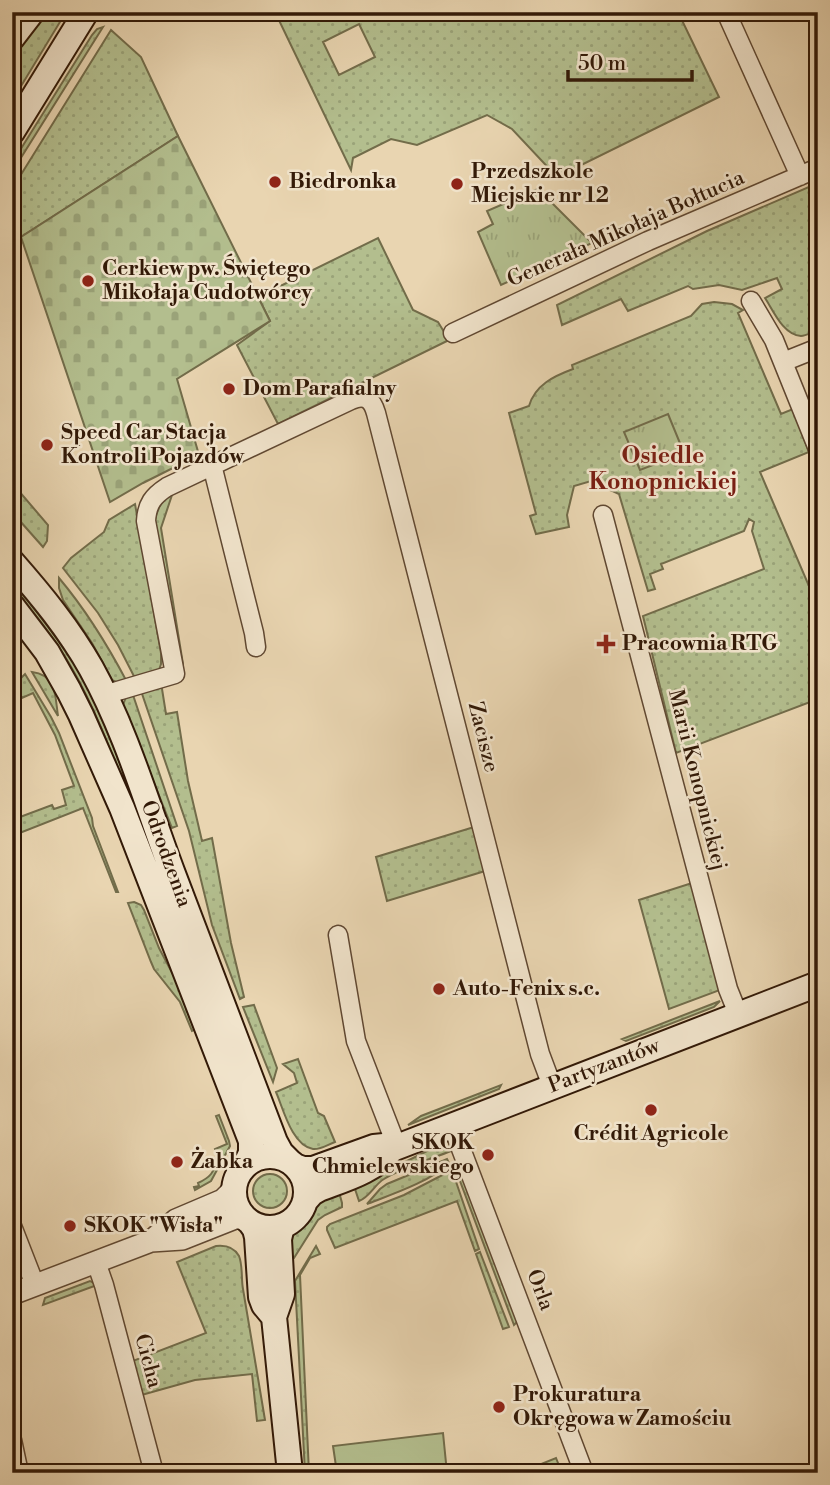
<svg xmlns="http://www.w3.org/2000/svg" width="830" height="1485" viewBox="0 0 830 1485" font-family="'Libre Bodoni',serif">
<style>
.grass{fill:url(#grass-dots);stroke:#726c4a;stroke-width:2;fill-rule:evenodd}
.cemetery{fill:url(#cemetery-stones);stroke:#726c4a;stroke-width:2}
.park{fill:url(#park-tufts);stroke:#726c4a;stroke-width:2}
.garden{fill:#b3be8e;stroke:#726c4a;stroke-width:2}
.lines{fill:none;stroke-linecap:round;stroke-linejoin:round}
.minor-casing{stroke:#604832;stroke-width:21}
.tertiary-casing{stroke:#604832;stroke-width:24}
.secondary-casing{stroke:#321907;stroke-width:28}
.minor{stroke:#f1e4cc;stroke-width:18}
.tertiary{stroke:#f1e4cc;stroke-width:21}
.secondary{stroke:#f1e4cc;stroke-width:24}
.poi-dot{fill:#8f2418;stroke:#f1e4cc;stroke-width:2.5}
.labels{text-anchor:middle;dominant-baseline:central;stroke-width:5;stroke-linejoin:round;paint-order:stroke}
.poi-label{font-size:21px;font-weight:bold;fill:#321907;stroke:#f1e4cc;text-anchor:start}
.street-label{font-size:21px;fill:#321907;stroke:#f1e4cc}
.neighbourhood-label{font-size:23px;font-weight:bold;fill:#7a1f14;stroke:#f1e4cc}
</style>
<defs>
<pattern id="grass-dots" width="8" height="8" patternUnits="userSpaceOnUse" patternTransform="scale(1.75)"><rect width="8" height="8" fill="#b3be8e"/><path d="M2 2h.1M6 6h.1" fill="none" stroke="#9aa379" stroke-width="1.8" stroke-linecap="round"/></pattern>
<pattern id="cemetery-stones" width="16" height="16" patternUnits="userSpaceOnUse" patternTransform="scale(1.75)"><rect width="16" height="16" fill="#b3be8e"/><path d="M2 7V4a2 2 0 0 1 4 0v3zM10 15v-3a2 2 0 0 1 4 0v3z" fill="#9aa379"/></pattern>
<pattern id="park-tufts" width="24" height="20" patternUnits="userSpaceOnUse" patternTransform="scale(1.75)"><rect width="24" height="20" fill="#b3be8e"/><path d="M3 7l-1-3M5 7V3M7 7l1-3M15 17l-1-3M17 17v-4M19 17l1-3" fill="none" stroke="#9aa379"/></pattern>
</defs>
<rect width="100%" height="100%" fill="#e9d5b1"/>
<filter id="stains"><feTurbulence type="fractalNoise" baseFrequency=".00286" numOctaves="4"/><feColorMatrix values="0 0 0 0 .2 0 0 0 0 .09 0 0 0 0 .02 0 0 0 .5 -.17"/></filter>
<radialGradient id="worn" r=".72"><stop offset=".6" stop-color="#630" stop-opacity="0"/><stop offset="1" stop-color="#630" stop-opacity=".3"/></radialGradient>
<path class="grass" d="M44,12H64L63,17L12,101V53Z
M275,12H678L719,97L557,177L512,129L487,115L417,145L391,139L353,158L351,170ZM359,24L375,57L339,75L323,42Z
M103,27L12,172V163L92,35L97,29Z
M111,30L141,57L178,136L21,237L12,225V189Z
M818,183V330C812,332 806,336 801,336C783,335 773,310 765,298L782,289L777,278L742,290L719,285L693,289L688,286L628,311L621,299L562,325L557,305L707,231Z
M378,238L413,310L438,322L449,340L278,424L237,345L270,321L258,297Z
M714,302L732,304L743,310L738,313L781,414L793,409L809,452L760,472L818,607V699L676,753L643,616L764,569L752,531L754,522L749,519L744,531L661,564L663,569L650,574L655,589L648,591L619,494L591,481L574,486L567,515L569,527L536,534L530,516L536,514L509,413L529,406C535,385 554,376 573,369L572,365L691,316L702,304Z
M12,483L48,525L47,541L43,547L12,512Z
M173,492L161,528L183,664L178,666L154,523C157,510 161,500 173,492Z
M135,504L161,653V664L159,670L166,714L177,712L188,781L202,841L212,838L231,943L244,997L240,999L212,925L189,831L140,688L118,645L98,613L63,568L71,558L104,532L109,520Z
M59,578C86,610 107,644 127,682L118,683L112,680L92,643L63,600L59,588Z
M12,580C35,608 59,636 77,667C106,721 126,780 148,837L144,839C121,781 102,719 70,665C54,637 33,612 12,587Z
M32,672C57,675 55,696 58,716Z
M25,674L51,717L59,733L92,818L93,826L118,892H116L83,808L12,836V820L52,805L54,809L66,805L62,790L74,786L55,735L33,693L22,698L18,689V681Z
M132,692L177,826L172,828L123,705L126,697Z
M474,827L485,871L387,901L376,857Z
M692,883L720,990L669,1009L639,900Z
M134,902L141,905L144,910L159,948L186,999L196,1025L194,1030L192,1031L180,1002L154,969L151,962L128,903Z
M720,1001L714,1007L626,1041L622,1039Z
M254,1005L277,1068L273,1082L243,1007Z
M298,1059L318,1113L324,1116L335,1142C329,1144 320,1150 313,1149C292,1146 283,1108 276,1092L297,1083L294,1073L283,1064Z
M501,1085L499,1089L408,1125L421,1116Z
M219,1115L229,1141L230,1146L211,1181L195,1190L194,1187L199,1186L198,1183C209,1178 216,1172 215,1159L218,1158L215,1149L227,1144L216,1116Z
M433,1148H442L451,1151C431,1159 401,1168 384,1179C374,1185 370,1197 359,1201L354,1186L375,1177Z
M447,1159L449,1163C432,1181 390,1195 367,1204L380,1189L387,1184Z
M452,1170L479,1249L475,1251L457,1201L335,1248L327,1230V1227L330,1224L404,1195Z
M462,1172L518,1321L514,1325L457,1173Z
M253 1191a17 17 0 1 1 34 0a17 17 0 1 1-34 0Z
M339,1192L342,1203V1207L325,1215L318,1220L294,1258L288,1261L291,1237L293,1233L307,1221L318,1203Z
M216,1246C225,1245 234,1247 239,1256C243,1266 241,1279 243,1289C250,1333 258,1376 265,1420L257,1421L252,1374L195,1380L138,1396L130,1362L206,1333L177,1262Z
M316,1246L320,1254L310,1258L300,1275L309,1473H305L295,1281Z
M480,1252L509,1327L503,1329L476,1254Z
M90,1281L97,1285L43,1305L45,1298Z
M556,1458L562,1473H519Z"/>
<path class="cemetery" d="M178,136L270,321L177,379L199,455L143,483L110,502L21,237Z"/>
<path class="park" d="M538,189L592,243L501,285L478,232L493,224L487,211Z
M668,414L684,453L640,470L624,432Z"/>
<path class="garden" d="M443,1433L447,1473H337L333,1446Z"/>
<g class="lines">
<defs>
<path id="minor" d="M726,12L800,176
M751,301L774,340L818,449
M453,333L648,241L818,168
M783,362L818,348
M212,465L254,633L256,647
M603,515L728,989L738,1014
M104,695L175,674L146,521C147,504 153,496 167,487L351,400C365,394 372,399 376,413L540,1054L552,1086
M338,935L356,1041L397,1147
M452,1125L584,1473
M12,1226L35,1285
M96,1262L104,1285L154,1473
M12,1440L19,1473"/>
<path id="tertiary" d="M151,1241L176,1220L223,1200L234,1189
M12,1294L151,1241L182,1239L235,1218H243L247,1220"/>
<path id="secondary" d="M12,38L32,12
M12,132L86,12
M12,562C41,595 69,629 91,668C127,733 147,805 173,874C207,964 241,1053 275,1142L281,1153L290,1162
M12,606L47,652L69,691L81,715L122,808L251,1141V1153L245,1166
M234 1192a36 36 0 1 1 72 0a36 36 0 1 1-72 0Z
M295,1166L303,1169H313L374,1147L384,1146L392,1149
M305,1201L312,1193L319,1189C345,1179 373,1172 392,1149L818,984
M250,1222L255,1229L257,1237L261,1297L264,1305L274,1317
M282,1226L279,1239L282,1294L274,1317L290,1473"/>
</defs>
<use href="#minor" class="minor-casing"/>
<use href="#tertiary" class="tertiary-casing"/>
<use href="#secondary" class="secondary-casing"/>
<use href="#minor" class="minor"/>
<use href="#tertiary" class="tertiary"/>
<use href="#secondary" class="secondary"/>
</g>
<g class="poi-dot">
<circle cx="275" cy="182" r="7"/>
<circle cx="457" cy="184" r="7"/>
<circle cx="88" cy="281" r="7"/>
<circle cx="229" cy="389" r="7"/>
<circle cx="47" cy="445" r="7"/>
<path d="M602.5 633.5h7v7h7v7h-7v7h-7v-7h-7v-7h7z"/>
<circle cx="439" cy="989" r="7"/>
<circle cx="651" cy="1110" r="7"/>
<circle cx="488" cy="1155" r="7"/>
<circle cx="177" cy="1162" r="7"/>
<circle cx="70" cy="1226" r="7"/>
<circle cx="499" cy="1407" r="7"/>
</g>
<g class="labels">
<g class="poi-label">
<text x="471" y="172">Przedszkole<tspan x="471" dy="24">Miejskie nr 12</tspan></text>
<text x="289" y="182">Biedronka</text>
<text x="102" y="269">Cerkiew pw. Świętego<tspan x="102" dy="24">Mikołaja Cudotwórcy</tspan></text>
<text x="243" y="389">Dom Parafialny</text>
<text x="61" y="433">Speed Car Stacja<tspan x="61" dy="24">Kontroli Pojazdów</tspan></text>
<text x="622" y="644">Pracownia RTG</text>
<text x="453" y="989">Auto-Fenix s.c.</text>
<text x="651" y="1134" text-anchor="middle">Crédit Agricole</text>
<text x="474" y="1143" text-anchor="end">SKOK<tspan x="474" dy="24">Chmielewskiego</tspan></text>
<text x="191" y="1162">Żabka</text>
<text x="84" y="1226">SKOK "Wisła"</text>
<text x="513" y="1395">Prokuratura<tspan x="513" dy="24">Okręgowa w Zamościu</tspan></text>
</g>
<g class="street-label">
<text transform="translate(626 229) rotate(-24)">Generała Mikołaja Bołtucia</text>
<text transform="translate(483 737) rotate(76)">Zacisze</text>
<text transform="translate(697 780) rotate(76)">Marii Konopnickiej</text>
<text transform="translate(166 854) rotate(70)">Odrodzenia</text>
<text transform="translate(604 1066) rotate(-21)">Partyzantów</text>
<text transform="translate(540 1290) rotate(69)">Orla</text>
<text transform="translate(148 1361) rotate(75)">Cicha</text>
</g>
<g class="neighbourhood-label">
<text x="663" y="456">Osiedle<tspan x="663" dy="26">Konopnickiej</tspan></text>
</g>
</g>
<rect width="830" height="1485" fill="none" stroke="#e9d5b1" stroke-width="42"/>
<rect x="14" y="14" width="802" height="1457" fill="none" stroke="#321907" stroke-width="3.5"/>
<rect x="21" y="21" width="788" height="1443" fill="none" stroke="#321907" stroke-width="2"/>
<path d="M568 70v10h124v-10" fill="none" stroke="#321907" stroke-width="3.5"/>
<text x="578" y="70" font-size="21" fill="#321907" stroke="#f1e4cc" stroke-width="5" paint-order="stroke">50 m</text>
<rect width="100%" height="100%" filter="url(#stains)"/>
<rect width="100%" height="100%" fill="url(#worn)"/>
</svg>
